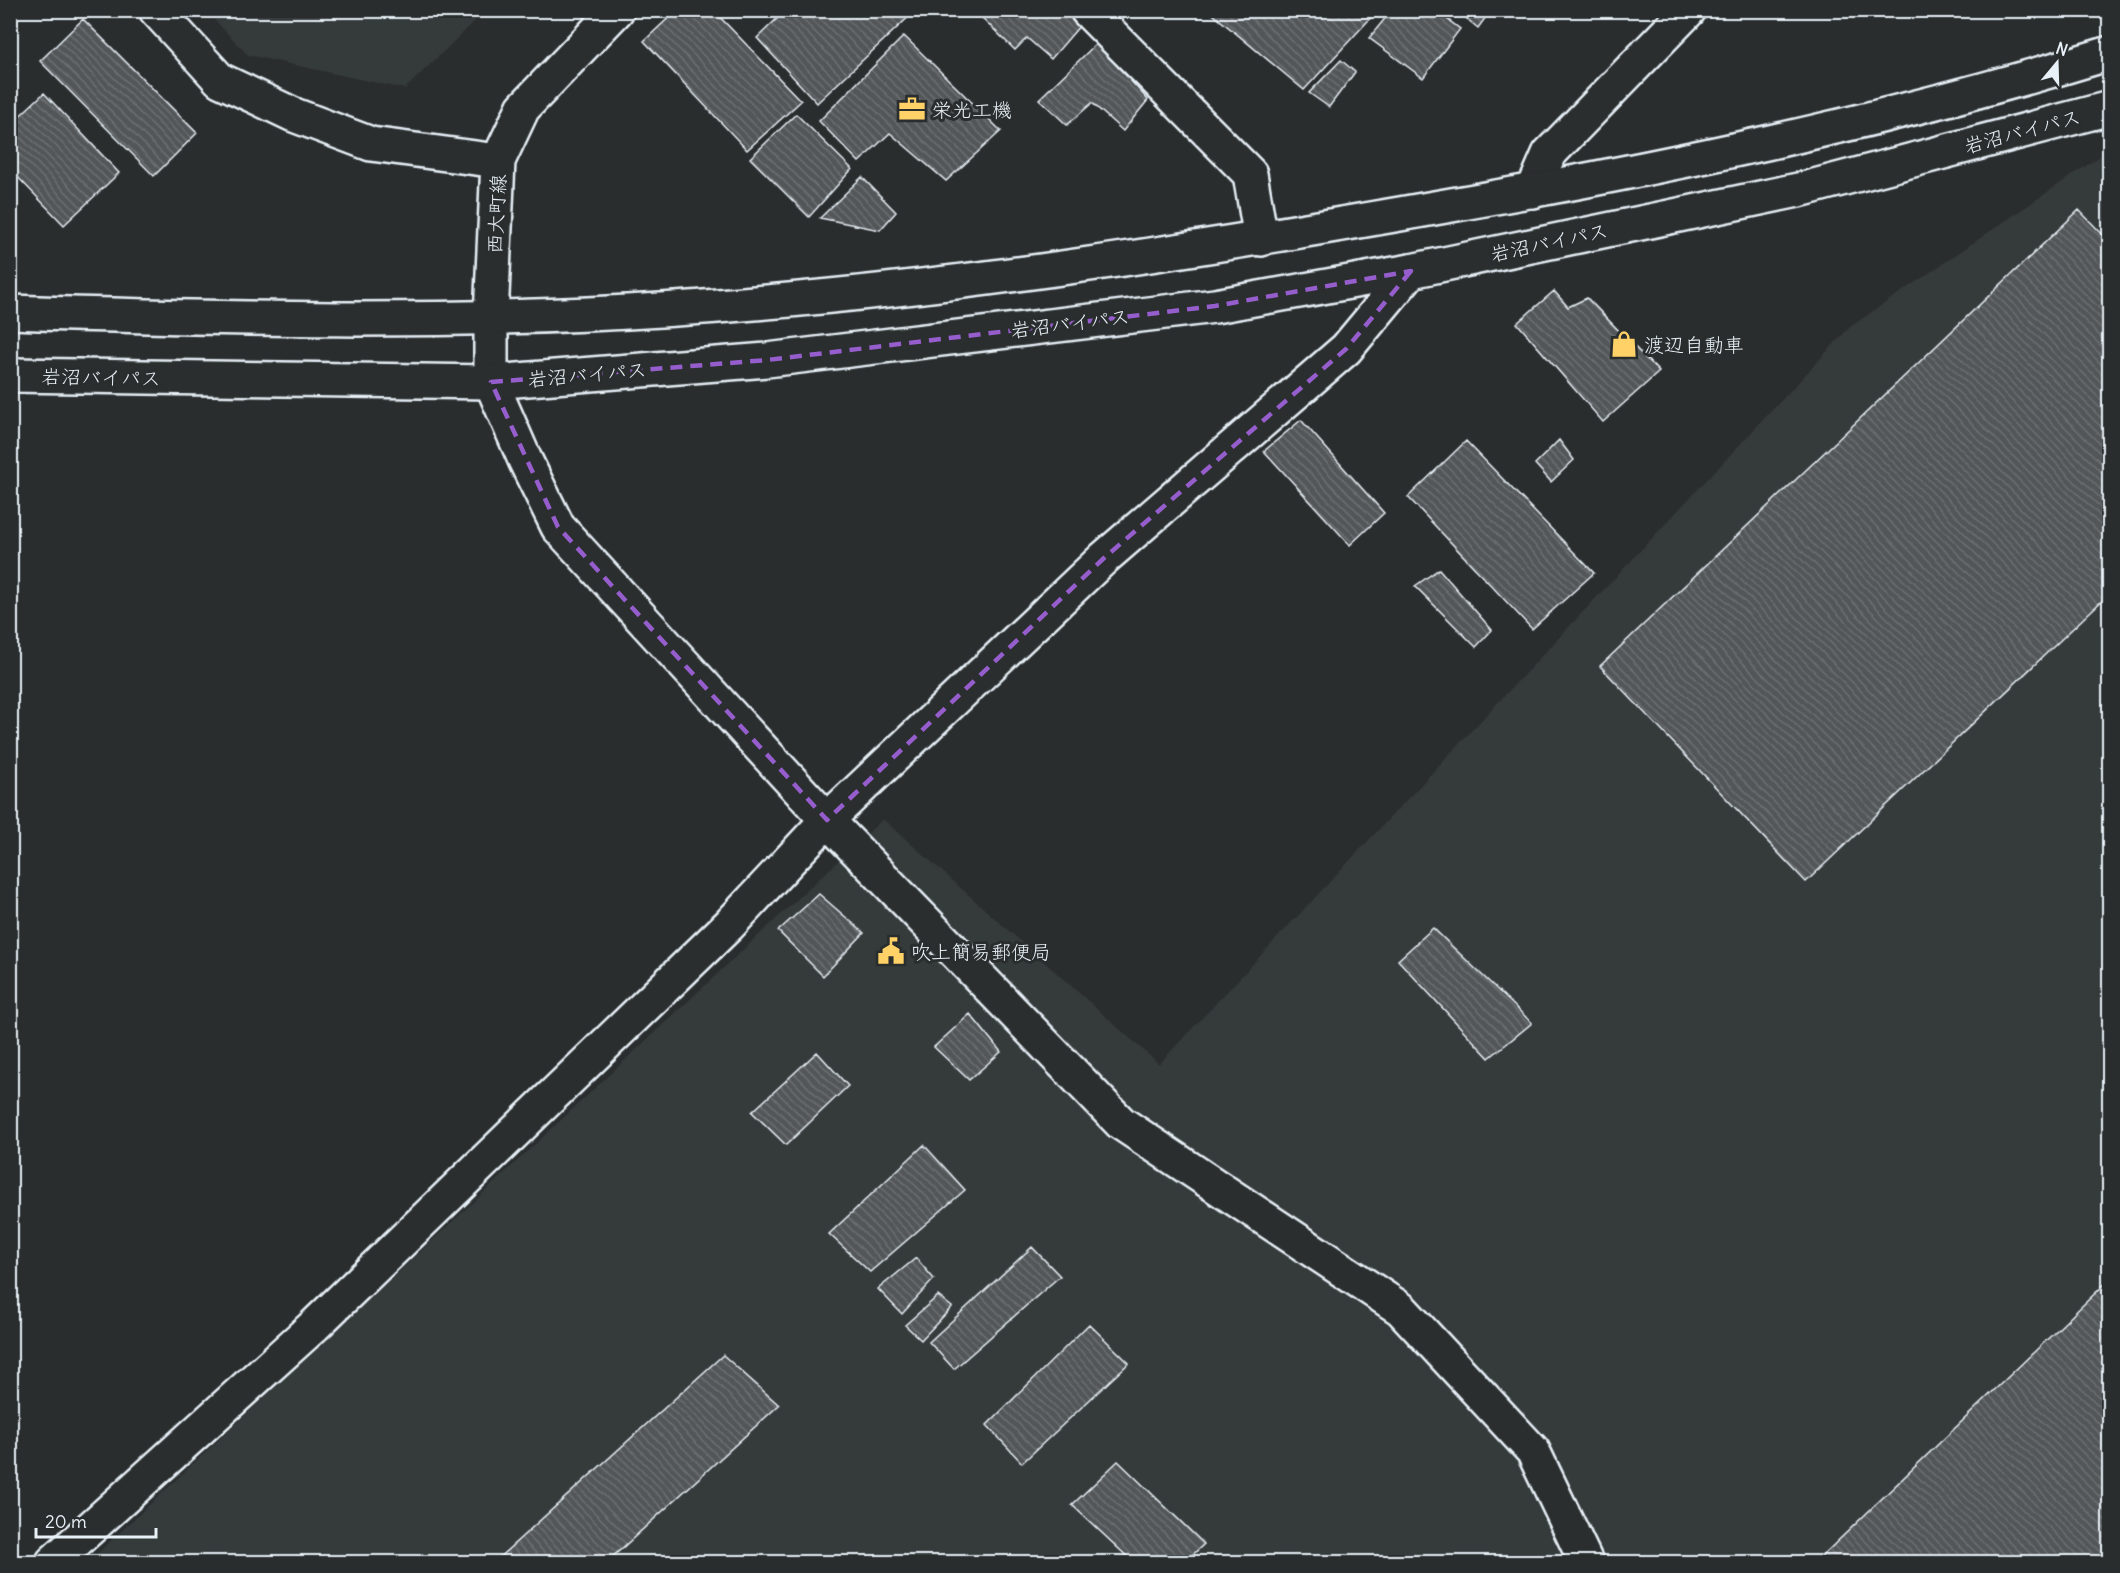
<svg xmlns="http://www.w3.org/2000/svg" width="2120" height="1573" viewBox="0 0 2120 1573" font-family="Delius,'Klee One',sans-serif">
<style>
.built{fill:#363a3b}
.building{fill:url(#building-back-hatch);stroke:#e8f1f8;stroke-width:1.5}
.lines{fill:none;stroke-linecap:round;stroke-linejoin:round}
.minor-casing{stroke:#e8f1f8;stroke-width:38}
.highway-casing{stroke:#e8f1f8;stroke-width:38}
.minor{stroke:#2a2d2e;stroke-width:33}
.highway{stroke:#2a2d2e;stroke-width:33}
.marked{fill:none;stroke:#965dcd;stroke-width:4.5;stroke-dasharray:12 8;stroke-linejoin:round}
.labels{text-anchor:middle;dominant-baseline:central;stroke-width:6;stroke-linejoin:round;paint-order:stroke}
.poi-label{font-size:20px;fill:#e8f1f8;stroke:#2a2d2e;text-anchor:start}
.street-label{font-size:20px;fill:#e8f1f8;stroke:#2a2d2e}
</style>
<defs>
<pattern id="building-back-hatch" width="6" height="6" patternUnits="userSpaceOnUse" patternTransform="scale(1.5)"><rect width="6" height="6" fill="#535759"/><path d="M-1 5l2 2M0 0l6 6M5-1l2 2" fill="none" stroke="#6c7072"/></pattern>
</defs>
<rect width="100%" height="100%" fill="#2a2d2e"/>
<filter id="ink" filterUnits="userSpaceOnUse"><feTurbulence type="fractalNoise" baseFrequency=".0167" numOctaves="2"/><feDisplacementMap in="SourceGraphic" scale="12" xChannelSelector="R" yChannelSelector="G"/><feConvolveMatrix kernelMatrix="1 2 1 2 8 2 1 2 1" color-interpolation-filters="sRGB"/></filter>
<g filter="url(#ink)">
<path class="built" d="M206,11H485L405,89L248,55Z
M2109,150V1562H88L883,819L1159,1064L1850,327Z"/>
<path class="building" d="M677,10H713L801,101L747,150L644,41Z
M786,10H916L817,103L757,38Z
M974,10H1067L1081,24L1051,59L1027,38L1015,50Z
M1208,10H1378L1304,90Z
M1392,10H1435L1460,29L1423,78L1369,38Z
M1456,10H1491L1478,28Z
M83,19L197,133L154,176L40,61Z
M904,36L1001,131L946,181L890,133L859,162L819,121Z
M1097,43L1148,100L1123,131L1092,103L1067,125L1039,99Z
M1341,60L1355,72L1329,107L1309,93Z
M44,93L119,173L64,225L10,169V125Z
M796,114L852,169L809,217L750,158Z
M862,177L896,212L880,230L820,218Z
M2079,210L2110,242V593L1806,882L1600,666Z
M1554,291L1568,307L1587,298L1659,372L1603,422L1517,323Z
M1301,420L1384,513L1350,545L1264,451Z
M1559,440L1574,460L1551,482L1535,464Z
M1466,441L1594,573L1532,629L1408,497Z
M1439,569L1492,630L1476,647L1415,586Z
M819,894L864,933L823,976L778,931Z
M1433,928L1532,1023L1489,1058L1398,960Z
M970,1014L1001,1052L969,1080L934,1047Z
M817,1052L848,1086L786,1145L752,1112Z
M924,1145L965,1190L870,1272L829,1234Z
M1032,1247L1060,1276L954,1369L929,1342Z
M916,1258L934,1279L902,1314L878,1289Z
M2110,1279V1562H1816L2008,1377Z
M938,1296L952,1307L921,1340L905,1325Z
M1089,1324L1129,1363L1022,1463L987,1425Z
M723,1355L779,1405L607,1562H494Z
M1118,1461L1204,1544L1185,1562H1133L1072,1505Z"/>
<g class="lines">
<defs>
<path id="minor" d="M156,10L220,80L294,115L371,144L498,161
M617,10L523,108L498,161L491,318V382L525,460L558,527L827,820L1121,1123L1401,1309L1533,1451L1586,1562
M1087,10L1250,174L1261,239
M1533,191L1549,154L1689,10
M53,1562L315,1325L729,925L827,820L1104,558L1346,349L1411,271"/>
<path id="highway" d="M10,312C227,319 445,324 661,310C917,294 1171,254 1423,210C1654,170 1885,122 2110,53
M10,375L491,382L767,360L1215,306L1411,271L1803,189L2110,108"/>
</defs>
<use href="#minor" class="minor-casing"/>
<use href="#highway" class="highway-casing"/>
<use href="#minor" class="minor"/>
<use href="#highway" class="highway"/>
</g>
</g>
<path class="marked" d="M1411,271L1346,349L1104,558L827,820L558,527L491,382L767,360L1215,306Z"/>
<defs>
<symbol id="office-bare" viewBox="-9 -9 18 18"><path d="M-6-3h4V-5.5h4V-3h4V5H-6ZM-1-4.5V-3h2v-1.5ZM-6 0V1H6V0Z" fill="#ffd166" stroke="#2a2d2e" stroke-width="2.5" paint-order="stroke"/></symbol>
<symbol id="shop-bare" viewBox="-9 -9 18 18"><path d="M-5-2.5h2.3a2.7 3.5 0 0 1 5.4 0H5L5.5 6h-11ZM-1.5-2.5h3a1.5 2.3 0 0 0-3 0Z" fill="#ffd166" stroke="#2a2d2e" stroke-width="2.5" paint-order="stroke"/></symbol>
<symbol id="civic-bare" viewBox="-9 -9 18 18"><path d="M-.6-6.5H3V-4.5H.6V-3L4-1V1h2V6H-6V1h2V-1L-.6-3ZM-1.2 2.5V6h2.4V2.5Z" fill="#ffd166" stroke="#2a2d2e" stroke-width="2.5" paint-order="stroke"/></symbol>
</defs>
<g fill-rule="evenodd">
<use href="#office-bare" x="893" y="90" width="38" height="38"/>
<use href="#shop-bare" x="1605" y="325" width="38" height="38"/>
<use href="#civic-bare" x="872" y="932" width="38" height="38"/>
</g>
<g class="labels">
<g class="poi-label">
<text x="932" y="109">栄光工機</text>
<text x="1644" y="344">渡辺自動車</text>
<text x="911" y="951">吹上簡易郵便局</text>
</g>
<g class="street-label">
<text transform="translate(2022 131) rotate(-15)">岩沼バイパス</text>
<text transform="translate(496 214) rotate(-87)">西大町線</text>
<text transform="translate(1549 242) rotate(-12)">岩沼バイパス</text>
<text transform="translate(1070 323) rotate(-7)">岩沼バイパス</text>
<text transform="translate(587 374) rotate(-5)">岩沼バイパス</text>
<text transform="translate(101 377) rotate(1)">岩沼バイパス</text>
</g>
</g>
<rect width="2120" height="1573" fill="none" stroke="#2a2d2e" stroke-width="36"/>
<rect x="18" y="18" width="2084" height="1537" fill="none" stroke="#e8f1f8" stroke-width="2" filter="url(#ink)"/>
<g transform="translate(2057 63) rotate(19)" stroke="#2a2d2e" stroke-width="4.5" paint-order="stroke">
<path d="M0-4.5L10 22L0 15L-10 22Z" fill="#e8f1f8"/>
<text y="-9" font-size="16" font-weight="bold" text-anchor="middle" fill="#e8f1f8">N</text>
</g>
<path d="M36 1528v9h120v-9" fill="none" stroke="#e8f1f8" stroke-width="3"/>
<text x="45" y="1528" font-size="18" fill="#e8f1f8" stroke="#2a2d2e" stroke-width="4.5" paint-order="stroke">20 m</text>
</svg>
